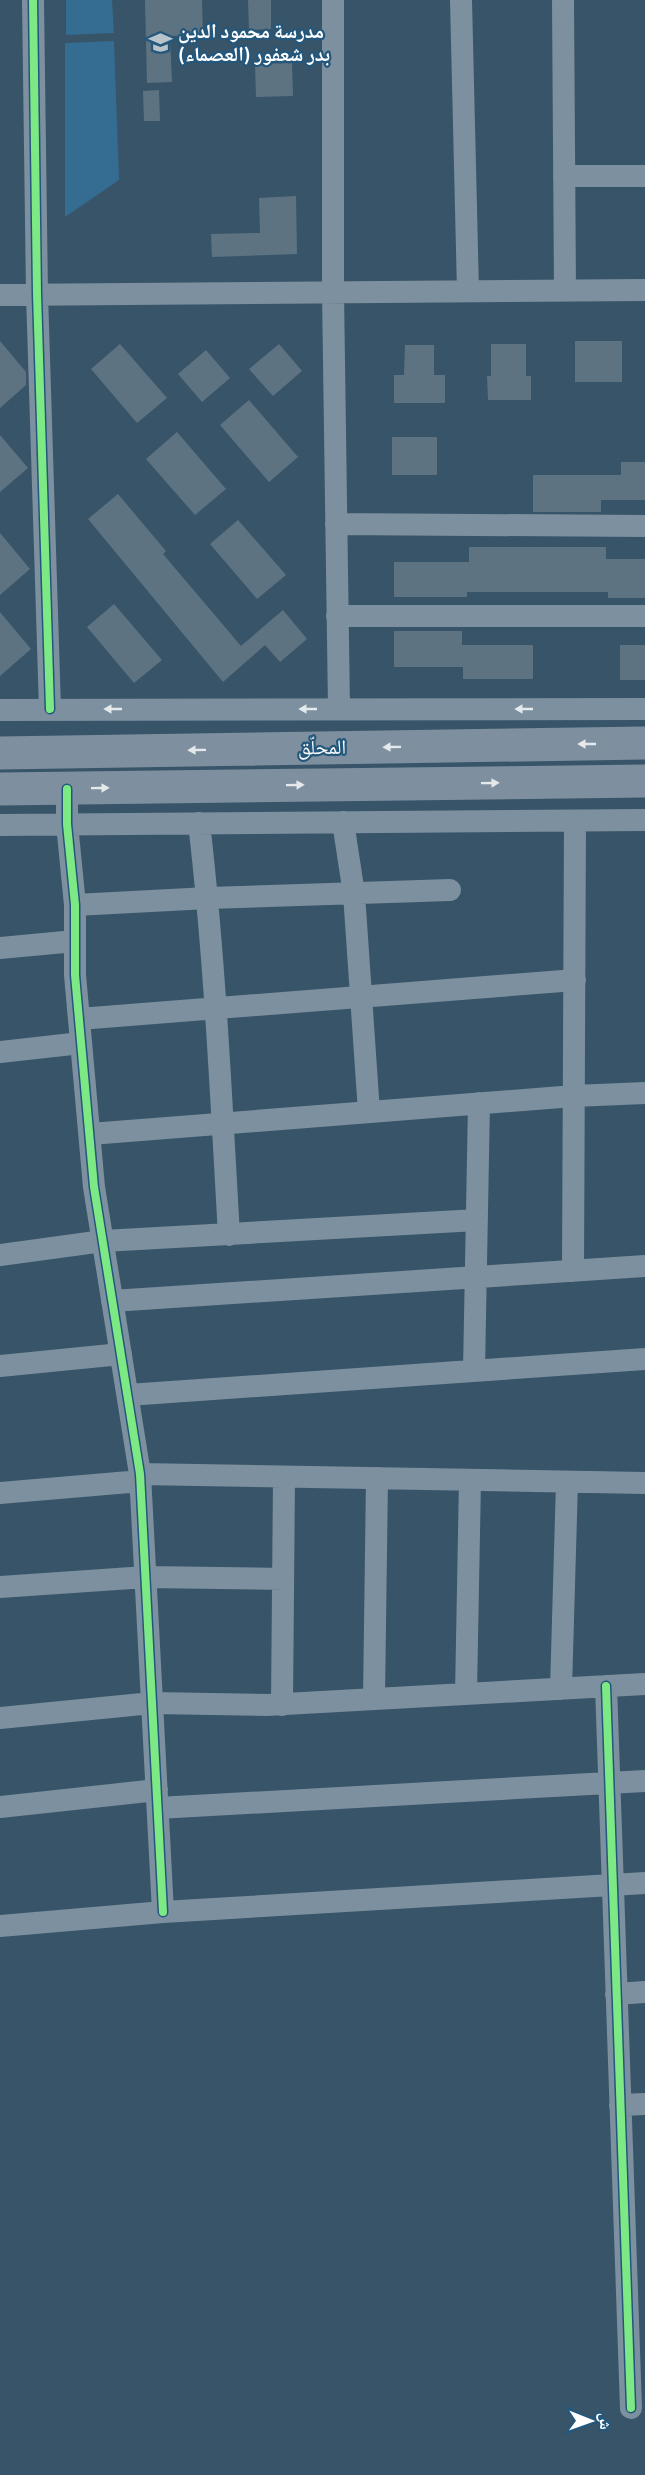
<svg xmlns="http://www.w3.org/2000/svg" width="645" height="2475" viewBox="0 0 645 2475" font-family="'Source Sans 3','Noto Naskh Arabic',sans-serif">
<style>
.green{fill:#356c91}
.building{fill:#5e7382}
.lines{fill:none;stroke-linecap:round;stroke-linejoin:round}
.minor{stroke:#7c909f;stroke-width:22}
.highway{stroke:#7e909f;stroke-width:33}
.cycleway-casing{stroke:#24577c;stroke-width:11}
.cycleway{stroke:#7ce984;stroke-width:8}
.oneway{fill:#e5e9ec}
.labels{text-anchor:middle;dominant-baseline:central;stroke-width:4.5;stroke-linejoin:round;paint-order:stroke}
.poi-label{font-size:20px;font-weight:bold;fill:#fff;stroke:#24577c;text-anchor:start}
.street-label{font-size:20px;fill:#fff;stroke:#24577c}
</style>
<rect width="100%" height="100%" fill="#385468"/>
<path class="green" d="M66,0H112L114,33L66,35Z
M114,41L119,180L65,217V43Z"/>
<path class="building" d="M145,0H202L203,35L170,36L172,82L147,83Z
M248,0H271V29L249,30Z
M292,63L293,96L256,97L255,64Z
M159,90L160,121H144L143,91Z
M296,196L297,254L212,257L211,234L260,233L259,198Z
M0,341L26,372V385L0,408Z
M575,341H622V382H575Z
M120,344L167,398L137,423L91,369Z
M279,344L302,371L273,396L249,369Z
M491,344H526V376H531V400H488L487,376H491Z
M405,345H434V375H445V403H394V375H404Z
M206,350L230,378L202,402L178,374Z
M249,400L298,457L269,482L220,425Z
M177,432L226,489L195,515L146,459Z
M0,435L28,468L0,492Z
M392,437H437V475H392Z
M621,462H645V500H601V512H533V475H621Z
M118,494L166,551L163,554L241,646L283,610L307,639L280,662L265,645L223,682L88,519Z
M238,520L286,575L257,599L210,544Z
M0,533L30,569L0,595Z
M469,547H606V559H645V598H608V592H467V597H394V562H469Z
M114,604L162,660L134,683L87,627Z
M0,612L31,649L0,676Z
M394,631H462V645H533V679H463V667H394Z
M620,645H645V680H620Z"/>
<g class="lines">
<path class="minor" d="M33,0L37,294L50,709
M333,0V292L339,709
M461,0L468,291
M563,0L565,290
M564,176H645
M0,295L645,290
M336,524L645,526
M337,616H645
M0,710L645,709
M67,789V824L75,905V975L94,1187L140,1474L163,1912
M343,822L354,894L369,1112
M199,823C215,960 221,1097 229,1235
M0,825L645,820
M75,905L208,898L450,890
M0,948L75,941
M79,1019L575,980
M0,1052L81,1043
M90,1134L574,1096L645,1093
M0,1255L103,1241L477,1220
M573,1271L575,821
M112,1301L645,1266
M0,1366L121,1354
M474,1371L479,1103
M128,1395L645,1359
M140,1474L645,1483
M0,1493L141,1481
M0,1587L146,1577L283,1579
M606,1686L631,2408
M561,1689L567,1482
M466,1694L470,1480
M374,1699L377,1478
M282,1705L284,1477
M0,1718L152,1703L267,1705L645,1684
M0,1807L157,1790
M158,1808L645,1781
M0,1926L163,1912L645,1883
M616,1994L645,1992
M620,2105L645,2104"/>
<path class="highway" d="M0,753L645,743
M0,789L645,781"/>
<defs>
<path id="cycleway" d="M33,0L37,294L50,709
M67,789V824L75,905V975L94,1187L140,1474L163,1912
M606,1686L631,2408"/>
</defs>
<use href="#cycleway" class="cycleway-casing"/>
<use href="#cycleway" class="cycleway"/>
</g>
<defs><path id="oneway-solid" d="M-6-.8H1V-3.2L6.5 0L1 3.2V.8H-6Z" transform="scale(1.5)"/></defs>
<g class="oneway">
<use href="#oneway-solid" transform="translate(113 709) rotate(180)"/>
<use href="#oneway-solid" transform="translate(308 709) rotate(180)"/>
<use href="#oneway-solid" transform="translate(524 709) rotate(-180)"/>
<use href="#oneway-solid" transform="translate(587 744) rotate(180)"/>
<use href="#oneway-solid" transform="translate(392 747) rotate(179)"/>
<use href="#oneway-solid" transform="translate(197 750) rotate(179)"/>
<use href="#oneway-solid" transform="translate(490 783) rotate(-1)"/>
<use href="#oneway-solid" transform="translate(295 785) rotate(-1)"/>
<use href="#oneway-solid" transform="translate(100 788) rotate(-1)"/>
</g>
<defs>
<symbol id="school-bare" viewBox="-9 -9 18 18"><path d="M0-5L7-2L0 1L-7-2ZM-4 1L0 2.5L4 1V4Q0 6-4 4Z" fill="#b9c3ca" stroke="#24577c" stroke-width="2.5" paint-order="stroke"/></symbol>
</defs>
<g fill-rule="evenodd">
<use href="#school-bare" x="144" y="26" width="33" height="33"/>
</g>
<g class="labels">
<g class="poi-label">
<text x="178" y="32">مدرسة محمود الدين<tspan x="178" dy="23">بدر شعفور (العصماء)</tspan></text>
</g>
<g class="street-label">
<text transform="translate(322 748) rotate(-1)">المحلّق</text>
</g>
</g>
<g transform="translate(591 2421) rotate(91)" stroke="#24577c" stroke-width="4.5" paint-order="stroke">
<path d="M0-4.5L10 22L0 15L-10 22Z" fill="#ffffff"/>
<text y="-9" font-size="16" font-weight="bold" text-anchor="middle" fill="#ffffff">ش</text>
</g>
</svg>
